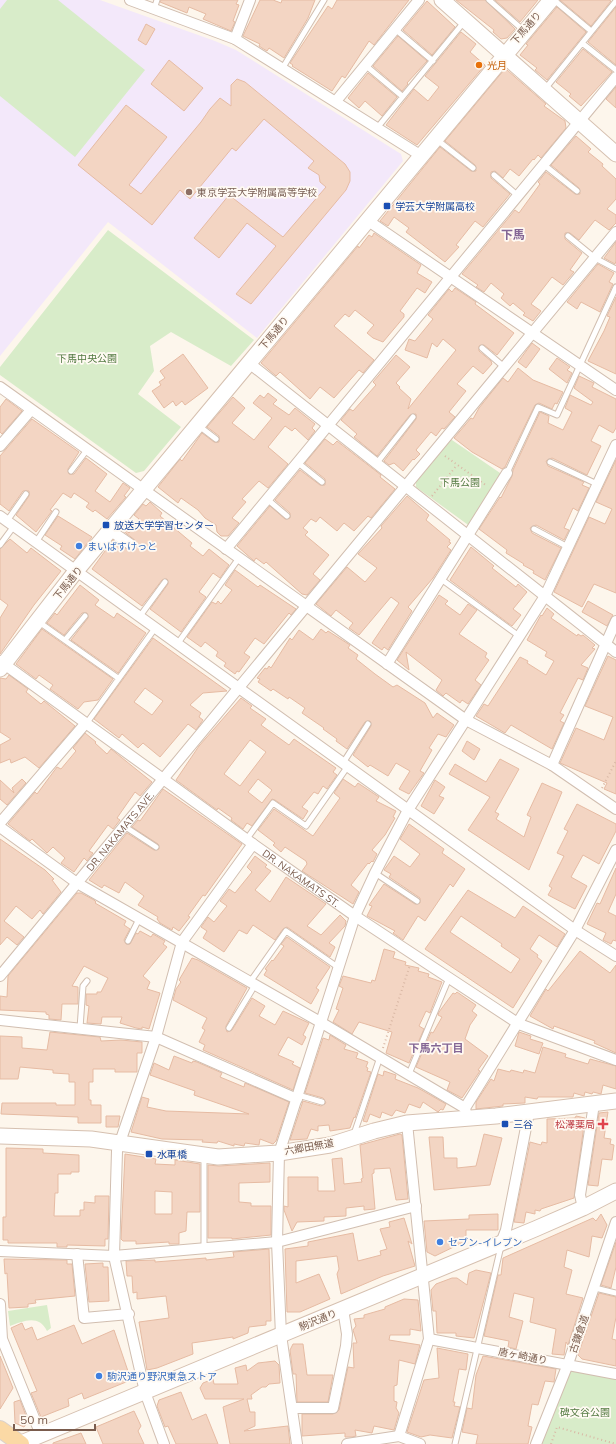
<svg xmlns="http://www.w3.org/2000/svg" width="616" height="1444" viewBox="0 0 616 1444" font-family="Mulish,'Noto Sans JP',sans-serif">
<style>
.education{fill:#f3e8fa}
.green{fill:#d8ecc9}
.building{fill:#f3d5c3;stroke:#e6bba3;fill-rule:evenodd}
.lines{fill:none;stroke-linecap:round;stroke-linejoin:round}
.lane-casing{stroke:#d1beb0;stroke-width:7}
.street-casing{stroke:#d1beb0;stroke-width:12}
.secondary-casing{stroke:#d6c0b0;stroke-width:17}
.primary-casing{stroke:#dad1cd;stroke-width:18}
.path{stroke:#d9b8a5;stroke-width:2;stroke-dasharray:1 3;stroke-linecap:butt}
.lane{stroke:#fff;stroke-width:5}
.street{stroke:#fff;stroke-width:10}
.secondary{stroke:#fff;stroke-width:15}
.primary{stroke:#fbd9a5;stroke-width:16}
.food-dot{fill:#e8710a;stroke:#fffaf3;stroke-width:1.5}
.education-dot{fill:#8d6e63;stroke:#fffaf3;stroke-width:1.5}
.transit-dot{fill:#1a4fb4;stroke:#fffaf3;stroke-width:1.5}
.shop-dot{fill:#3f7fe0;stroke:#fffaf3;stroke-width:1.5}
.health-dot{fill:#e0444e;stroke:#fffaf3;stroke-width:1.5}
.labels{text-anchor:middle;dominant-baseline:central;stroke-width:3.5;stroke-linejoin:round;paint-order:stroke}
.street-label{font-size:10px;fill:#7a5c4d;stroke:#fffaf3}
.food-label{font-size:10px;fill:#c56008;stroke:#fffaf3;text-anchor:start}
.education-label{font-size:10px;fill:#785e54;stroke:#fffaf3;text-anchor:start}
.transit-label{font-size:10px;fill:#164399;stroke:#fffaf3;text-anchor:start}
.park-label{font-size:10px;fill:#537a41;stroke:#fffaf3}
.shop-label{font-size:10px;fill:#366cbe;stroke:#fffaf3;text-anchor:start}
.health-label{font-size:10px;fill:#be3a42;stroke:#fffaf3;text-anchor:end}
.neighbourhood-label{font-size:11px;font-weight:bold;fill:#846695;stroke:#fffaf3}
.quarter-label{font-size:12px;font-weight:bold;fill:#846695;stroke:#fffaf3}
</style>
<rect width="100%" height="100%" fill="#fdf6ec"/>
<path class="education" d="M0,0H100L215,41L236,50L401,154L403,161L257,338L108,222L0,356Z"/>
<path class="green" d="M7,0H58L145,70L75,157L0,96V9Z
M108,230L254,340L231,366L171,332L150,346L154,371L138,394L181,427L144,471L136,473L0,375V367Z
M449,438L503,475L471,527L416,487V481Z
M47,1305L51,1328L47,1331C39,1314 23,1321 10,1326L8,1311Z
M570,1366L616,1376V1444H539Z"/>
<path class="building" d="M161,0H238L236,4L239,5L233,21L235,22L231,31L203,19L206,14L189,7L187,13L160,2Z
M260,0H273L281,3L282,0H315L308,18L284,58L269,48L267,51L262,48L259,46L260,44L243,36Z
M337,0H409L374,45L369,41L345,78L342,76L332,91L292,66L293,65L290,63L328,6L332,9Z
M456,0H485L515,29L507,38L501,39L493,32L494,30Z
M495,0H538L520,22Z
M560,0H609L611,1L591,26Z
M427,1L455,27L432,55L403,30Z
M557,7L586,32L547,80L535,70L537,68L520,55L528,45L526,44Z
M616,7V65L588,42Z
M146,24L155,29L146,45L138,40Z
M461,32L476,44L470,52L485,65L417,145L386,125L414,89L428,101L439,87L425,76Z
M398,36L427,61L407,83L408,84L402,91L373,66Z
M583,49L612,72L581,106L569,96L571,94L556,82Z
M169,60L203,88L184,111L151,84Z
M504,70H507L515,77L546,104L544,106L565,121L566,128L541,158L538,155L534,160L533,159L519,176L510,169L503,178L495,171L491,172V178L510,194L483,227L475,221L456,245L459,247L445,262L406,232L409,228L394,217L388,226L380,221L440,147L471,171H476L475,165L445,141Z
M368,73L397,97L382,116L365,101L359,108L348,98Z
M237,79L245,82L345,164L350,172V181L346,190L251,304L236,294L276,246L247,223L219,258L194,238L229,195L283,237L326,187L320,182L319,175L308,168L314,161L264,119L236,151L232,148L190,199L180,190L152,225L78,165L126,105L167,137L129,185L141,194L201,122L210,109L220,98L231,106V85Z
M616,87V108L606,99Z
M576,136L591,149L588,152L603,164L602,166L616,179V199L607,209L616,215V223L609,230L595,220L579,240L570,233H565V239L582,253L570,270L574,272L563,285L552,277L531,304L541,311L533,321L523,315L525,313L513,303L510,306L501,298L504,294L491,283L484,292L476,287L478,285L462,274L515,210L519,213L540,184L538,182L546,172L575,194H580L579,188L551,165Z
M374,233L421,265L417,273L432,282L425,293L417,288L400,311L404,314V317L383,342L373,338L367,333L374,325L355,310L349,317L345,314L334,326L374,360L363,373L359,370L334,398L320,387L310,399L280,372L276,376L261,363L358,246L359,248L369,235L372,237Z
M616,242V261L615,264L604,258Z
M598,264L614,273L609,282L613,284L600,312L581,302L577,309L567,302Z
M455,288L476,302L475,304L514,333L497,355L484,345L479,346V351L491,361L492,364L483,374L473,366L457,384L466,391L449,412L455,417L444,429L442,428L436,436L431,432L416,450L420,454L414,460L413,459L403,471L394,463L389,465L384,461L416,419V414L410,415L377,456L354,437L357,434L341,420L350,409L353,411L376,385L373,382L396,355L410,367L396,383L400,387L399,388L411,399L408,409L456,350L443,339L437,347L432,343L427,358L405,350L409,339L415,341L433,319L428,315L449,289L452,292Z
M616,297V374L588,361L604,331L610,317L607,316Z
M532,343L540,349L526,368L518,362Z
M183,354L208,388L185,405L182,401L176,406L173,401L164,408L152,391L161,385L159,382L165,378L160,371Z
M557,358L570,367L567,370L572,373L567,383L549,369Z
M518,368L533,380L563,392L557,404L555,403L552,409L539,403L535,405L505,467L502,469L472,452L454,438L471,418L473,419L479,408L503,378L508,382Z
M579,376L594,383L592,387L616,399V428L613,433L599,425L591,441L601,446L587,475L552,458L546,461L548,466L584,482L582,485L589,488L578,511L573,508L564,528L569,530L564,540L536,525L530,528L532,533L561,548L545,580L533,573L534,571L523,565L524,564L506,553L507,550L479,529L500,497L501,498L512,476L513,470L540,412L549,416L548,423L563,430L572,412L565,408L570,395L591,405L593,402L574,388Z
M268,393L277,400L273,404L289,415L295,408L315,424L312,428L315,431L308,440L295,428L292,431L285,426L268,447L288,464L268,488L259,481L242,499L246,502L232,518L239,523L228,536H221L217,532L216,525L205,518L198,510L181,498L178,503L158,487L180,459L182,461L202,433L214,442H219V436L207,427L233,397L245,408L232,423L254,440L272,418L253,403L260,395L264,398Z
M6,399L22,411L2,434L0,432V407Z
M32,419L79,452L68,469L69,474H74L86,458L107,474L95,491L110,502L123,483L130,488L124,496L126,497L107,519L95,510L93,512L86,507L89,503L74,493L71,498L63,493L50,510L52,511L36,532L16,515L29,496V491H23L9,511L0,504V456Z
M325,439L333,445L337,441L381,475L380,477L395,489L371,518L368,516L354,531L344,523L337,531L320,517L316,522L311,519L303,528L308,532L305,535L329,555L313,574L320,580L307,595L302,594L266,562L264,564L256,558L254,561L237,546L270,506L285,519L290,518V513L275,500L300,470L320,485H325V479L305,463Z
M616,460V593L594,584L582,607L554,592L589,517L605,524L612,509L596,502Z
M407,496L429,515L426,520L450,540L449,542L451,543L447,547L451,550L433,578L408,607L412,611L388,650L384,647L382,650L372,643L399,603L391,597L359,635L349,628L353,623L336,610L331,616L316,604L347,567L365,582L377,568L358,554L382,528L381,526Z
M150,502L162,513L160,516L192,543L190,546L203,556L209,549L229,565L220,578L213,573L199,592L206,597L181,632L150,609L168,584L167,579L162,580L142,606L92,569L113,540L129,550L135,548L136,541L122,530L123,528L129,533L139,519L134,515L143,504L146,506Z
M58,516L92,537L75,559L60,549L62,546L45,535Z
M10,539L27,553L31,548L61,571L34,605L0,654V618L8,605L0,599V549Z
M471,547L494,566L492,568L516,587L518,584L527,592L513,609L521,615L512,626L450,580Z
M235,570L258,587L260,585L296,609L291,615L289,613L264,644L255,638L244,653L250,657L239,672L237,671L235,674L224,666L226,663L216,656L218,652L205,642L201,647L187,637L212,602L216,604L218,601L221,604L232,590L225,585Z
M80,585L99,600L95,605L114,618L117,613L146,633L118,673L71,640L88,618L87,613H82L64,635L47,623L55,613L57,615Z
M439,595L448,601L445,604L460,615L468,604L477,610L459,634L487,653L485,657L489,660L475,680L481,685L468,704L462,700L460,703L446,693L443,696L436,690L442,680L406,652L409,670L397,660Z
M588,601L613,615L607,626L582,612Z
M547,608L554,614L551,618L577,636L578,634L581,636L583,635L595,645L592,648L595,649L581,665L588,668L583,680L578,678L560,713L564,715L560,721L564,723L552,749L511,725L505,733L476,716L484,704L488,706L520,657L528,661L527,663L546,675L554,661L545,656L547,652L527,640L541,615L542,616Z
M42,629L113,679L98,700L84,702L78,709L50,689L53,685L39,675L36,679L16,664Z
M321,629L326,633L328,631L350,645L348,648L358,655L356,659L375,674L393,687L397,685L425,703L433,718L437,713L454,725L446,737L438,734L429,748L432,750L420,771L424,773L409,794L399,789L410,771L396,763L388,776L370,765L368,767L353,755L371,726L370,721L365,722L347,749L336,741L337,739L323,729L324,728L302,713L305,708L289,697L288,699L273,689L271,691L258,682L260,679L257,678L265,668L267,669L269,666L271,668L290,638L292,640L299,630L313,640Z
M153,638L227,691L203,693L190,705L201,713L199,717L203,720L196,730L188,724L160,757L143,743L138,748L122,734L119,738L94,719ZM145,688L163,701L152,715L134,702Z
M608,656L616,660V794L604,789L607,783L560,763L576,728L604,740L613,717L585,706Z
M9,675L28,689L26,692L41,704L44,701L75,726L39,768L25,757L11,763L10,759L0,763V745L11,739L0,732V678L6,679Z
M241,698L252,706L250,708L266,719L261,725L289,745L294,739L336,768L333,772L337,775L327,789L323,786L318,794L314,792L302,807L308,811L303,819L275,800L272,799L252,826L247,823L243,829L231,820L232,818L218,808L217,810L176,780L199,746ZM250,740L266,752L240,786L224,774ZM258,779L272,790L262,803L248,792Z
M85,733L96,742L95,743L107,754L111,749L152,782L140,796L135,792L117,818L120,820L113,829L108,825L89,851L93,853L87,861L84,858L74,872L61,863L65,858L53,847L47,853L32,839L30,841L8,824L35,792L37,794L57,767L61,769L76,751L73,748Z
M467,741L480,749L474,760L462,751Z
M500,759L519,769L495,812L499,814L496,819L524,837L531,817L527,815L542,783L562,792L529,870L468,830L490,797L449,774L455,764L486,782Z
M22,779L26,783L7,805L0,799V780L14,793L12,788Z
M343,779L355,787L358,783L379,797L376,801L396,811L393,817L395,818L385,835L372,850L377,854L373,862L372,861L369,864L368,863L351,885L359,892L353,904L302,871L307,864L306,861L285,847L281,852L273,845L275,843L258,830L274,809L313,836L340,798L334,793Z
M435,780L445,787L439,796L444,798L434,814L421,806Z
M163,789L242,844L205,896L203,895L188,916L190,917L179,931L173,927L172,930L160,923L157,919L158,917L138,905L144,896L125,882L119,893L104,885L102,888L89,880L127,833L154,850L159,849L158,844L132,827L138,820L140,821Z
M577,804L616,824V831L599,864L583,855L571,877L587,886L575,909L548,895L552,888L549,886L564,856L557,853L568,831L564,829Z
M409,824L444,849L442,853L465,869L453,887L450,884L425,921L418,916L403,940L393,933L395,931L367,916L372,906L369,905L384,884L415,904L420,903V898L389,877L391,874L384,870L394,856L410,867L420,854L400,839Z
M0,839L45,870L54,879L52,880L61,892L43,914L40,910L32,919L16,906L4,921L24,937L17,945L7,937L0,945Z
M255,856L267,865L265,867L271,871L255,890L270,902L286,877L326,904L307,926L321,935L340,915L346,921L345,926L329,943L335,947L330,957L287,927L283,929L275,940L253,925L247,934L239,930L224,952L203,938L207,931L201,927L208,917L214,922L227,906L220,901L229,889L235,893L252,872L247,867Z
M616,868V894L608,912L616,916V941L613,940L611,944L603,940L606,933L587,924L597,903L600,904Z
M468,890L515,918L523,906L565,934L557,947L539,935L530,949L538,955L537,957L542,961L513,1008L425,949ZM461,916L502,944L501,946L520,959L511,973L450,932Z
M77,893H81L94,900L96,902L95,903L126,921L124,925L130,929L124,940L126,944H130L136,933L138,934L140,931L151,937L153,934L165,941L163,944L167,947L143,976L150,982L147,989L160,993L149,1029L142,1027V1029L136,1028L120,1023L122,1017H102L101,1024L87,1023L89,1006L86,1005V994H97V992H101L108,978L84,966L72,986L78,987V1004H62L61,1020L49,1019V1015L46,1014V1012L0,1010V996L7,997L8,976Z
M287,937L330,967L316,988L319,990L311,1004L264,975L267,970L265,969L272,960L273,961L284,946L281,944Z
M384,949L395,952L393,958L406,962L405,965L419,968L418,971L429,974L428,977L442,982L430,1013L426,1011L419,1026L424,1029L409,1063L386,1053L392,1032L359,1022L352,1034L333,1022L339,1010L336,1009L343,988L339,986L343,976L371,983L372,980L375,981Z
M580,951L610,973L616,965V1053L594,1043L595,1041L554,1026L553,1029L530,1016L546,989L548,991Z
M192,958L198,960L247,988L226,1026L227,1032L232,1030L252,998L265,1006L259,1016L275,1025L283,1011L309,1023L303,1035L306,1037L302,1045L288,1037L278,1055L294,1062L292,1064L300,1068L293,1090L203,1050L205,1045L199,1042L205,1030L202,1028L207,1018L173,1000L176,989L181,982L179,980Z
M457,992L476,1005L472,1011L477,1015L470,1025L465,1039L488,1056L478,1070L480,1071L462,1098L447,1090L450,1082L416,1067L431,1032L433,1033L442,1017L438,1015L439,1012L453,993L455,994Z
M50,1032L100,1037L101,1041L121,1040L142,1042V1053H137V1072H115V1069H93V1082H89V1100H91V1105H101V1123H78V1117L1,1114L2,1103H56V1105H75V1082H69V1074L53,1073V1070L20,1067L18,1079H0V1036L22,1037V1048L47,1050Z
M519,1032L531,1036L530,1039L543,1043L539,1054L515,1046Z
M330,1035L346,1045L344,1049L358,1053L356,1058L368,1062L366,1067L368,1068L367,1071L371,1072L355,1118L354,1117L350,1128L330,1131L329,1125L318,1126V1131L311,1129L307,1139L290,1140L303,1101L321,1106L326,1103L323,1098L305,1093L323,1038L329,1040Z
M543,1047L566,1054L565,1057L588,1064L590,1059L616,1066V1089L603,1085L601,1094L593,1092L592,1094L585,1092L584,1096L574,1093L573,1097H538L537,1099L525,1097V1103L503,1104V1106L476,1109V1102L491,1079L494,1081L498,1069L510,1072L511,1070L523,1073L524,1070L535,1073Z
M174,1056L192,1063L193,1061L197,1062L222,1073L220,1077L244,1087L245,1083L289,1102L276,1141L273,1144L260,1139L259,1145L245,1143L244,1146L234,1144V1146L218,1141L217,1143L202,1142L203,1140L162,1139L131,1132L142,1097L149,1099L147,1107L166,1111L249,1114L194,1095L195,1091L150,1075L154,1063L169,1070Z
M384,1071L396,1075L395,1079L418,1088L446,1104L443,1110L441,1109L438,1112L423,1102L420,1108L409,1104L405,1113L396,1110L392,1116L382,1112L380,1118L370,1114L367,1122L363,1121L378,1074L383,1076Z
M608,1112L604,1138L611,1139L610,1144L614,1145L612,1160L602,1159L598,1186L588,1185L599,1113Z
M106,1116H120L118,1127H106Z
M576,1116L585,1118L574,1198L541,1209L540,1211L535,1210V1214L526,1212L524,1223L514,1222L530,1142L541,1145L542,1142L547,1143V1119L575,1118Z
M400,1134L402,1135L408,1199L396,1200L390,1168L374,1169V1173L372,1174L375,1209L364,1210V1206L346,1208V1216L324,1217V1221L297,1222L292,1231L284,1210V1206L288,1207V1177H318V1191H335L332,1159L342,1158L344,1184L362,1182L361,1179L363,1178L360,1145Z
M484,1134L502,1138L490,1185L434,1190L429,1137H443L444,1158H457V1168L476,1166Z
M6,1148L43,1149V1153L79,1155V1172H71V1174H58V1193H55L54,1216H80V1210H84V1202L95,1203V1196H109L108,1239H105V1246L67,1245V1247H57V1243H8V1240H3V1217H6Z
M125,1154L156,1159L155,1164L175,1165V1160L200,1164V1212H187L186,1231L179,1233V1244H169V1242L136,1244V1241H123L121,1239ZM155,1191L172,1192V1214H155Z
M270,1163V1182L239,1183V1202L251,1203V1206H271V1235L232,1239V1238H208V1165L219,1166Z
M498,1214V1230H466V1241L435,1256L427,1252L424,1221L469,1219V1215Z
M601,1214L607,1225L602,1238L592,1236L589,1257L567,1250L564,1267L572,1270L566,1294L583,1298L568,1345L566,1342L564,1355L552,1354L556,1329L530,1322L534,1298L514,1293L509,1317L523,1321L516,1349L508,1347L509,1341L484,1336L498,1275H501L503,1258L593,1218L596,1221Z
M404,1218L412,1244L408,1241L415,1266L383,1276L341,1294L337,1274L339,1269L337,1256L296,1261V1283L319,1274L330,1299L300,1312H287L285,1249L308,1246V1242L353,1233L358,1261L381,1255L380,1251L387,1249L380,1229L390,1227L389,1222Z
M616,1242V1267L611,1288L601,1285Z
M269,1249L271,1321H266V1325L249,1327L248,1333L233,1339V1337L192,1343L193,1354L157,1368L147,1370L139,1322L169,1318L166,1296L137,1299V1292L133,1293L132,1276H127L126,1261L155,1260V1262L206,1258V1260L234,1257L233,1252Z
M4,1259L67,1260V1264H72L75,1296L35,1300L36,1303L28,1304V1307L9,1308L7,1273L5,1274Z
M103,1263V1267H108L109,1301L89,1302L85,1264Z
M476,1270L491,1273L474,1338L456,1336V1333H437L436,1311H433L431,1290L436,1284L452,1278H457L467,1285L469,1273Z
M599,1293L616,1297V1317L612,1339L616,1340V1366L582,1359L578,1355Z
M404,1299L418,1300L421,1331L410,1329V1335H390L389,1340L420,1345L415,1364L399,1360L397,1385L394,1386V1401L397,1402L396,1408L399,1413L394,1430L374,1426L372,1433L355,1430L356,1436L352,1437H345V1433L302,1436V1414H333L339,1410L348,1367L354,1368L353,1343H357L353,1330L356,1326L354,1319L364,1318V1315L385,1309V1307Z
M22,1323L25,1330L32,1327L37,1340L74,1325L82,1344L114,1330L131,1380L84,1399L82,1393L68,1399L69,1406L41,1417L31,1393L37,1391L11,1328Z
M293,1344H303L307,1375H333L328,1402H297L296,1374H293L290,1350Z
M437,1348L468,1354L466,1370L459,1369L453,1402H455L454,1406L460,1407L452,1438L430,1435L421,1437L407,1432L424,1380L439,1378Z
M0,1356L13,1388L0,1409Z
M483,1356L556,1369L554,1382L545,1381L538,1405L532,1404L528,1426L532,1427L528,1444H476L478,1435L462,1432L467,1408L472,1409L476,1375Z
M275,1361L279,1365L280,1383L269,1384L266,1387H262L251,1395L252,1399H247L250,1412H255V1426L244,1431L288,1426L290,1444H230L223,1407L244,1399H205L200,1388L203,1383L213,1379L214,1384H238L235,1368L246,1365L247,1371L258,1363Z
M181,1392L192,1420L206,1414L218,1444H176L168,1426L165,1427L157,1406L159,1400Z
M20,1400L28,1421L24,1427L15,1423L14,1402Z
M134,1411L141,1426L138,1431L144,1444H103L96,1427Z
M81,1433L86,1444H53V1443Z"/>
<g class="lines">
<defs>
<path id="lane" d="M489,0L523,30
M554,0L591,31
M154,9L157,0
M395,29L433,61
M582,43L616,70
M365,65L402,96
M282,69L324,0
M545,89L616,1
M377,128L464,22
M436,139L473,168
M543,164L577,191
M494,175L517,195
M568,236L595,258L616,269
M482,348L504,367
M199,426L216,439
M297,462L322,482
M550,462L597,484
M376,464L413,417
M71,471L87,450
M507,473L538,407L557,415L616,287
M267,499L287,516
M7,521L26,494
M534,529L568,547
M36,542L56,512
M0,545L14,526
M441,579L519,636
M140,616L165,582
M39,622L118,678
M65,640L85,616
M178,643L239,558
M86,724L156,627
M343,763L368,724
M124,826L156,847
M246,840L273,803L306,826L348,766
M375,873L417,901
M128,941L139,919
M250,982L286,931L339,968
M80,1028L83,986L87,981
M229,1028L255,985
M409,1074L449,978
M298,1095L322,1102
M354,1134L380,1057
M204,1249V1156
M595,1288L616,1293
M455,1444L501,1246"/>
<g id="street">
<path d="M130,0L235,39L420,155"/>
<path d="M235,39L250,0"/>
<path d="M336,101L419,0"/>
<path d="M367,220L616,390"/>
<path d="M249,363L616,652"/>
<path d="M0,387L466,720L552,765L616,809"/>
<path d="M0,446L31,410"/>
<path d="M0,516L575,930L616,956"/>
<path d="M111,531L130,544"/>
<path d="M226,549L616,77"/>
<path id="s1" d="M0,661L253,844L355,916L519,1024L616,1060"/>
<path d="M387,664L507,473"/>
<path d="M552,765L616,621"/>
<path d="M0,823L85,724"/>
<path d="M0,827L77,883L322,1023L465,1108"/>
<path id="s2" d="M0,976L616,232"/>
<path d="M0,1020L156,1037L297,1099"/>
<path d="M466,1113L465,1108L575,930L616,850"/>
<path d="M583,1208L580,1195L594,1104"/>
<path d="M501,1243L506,1230L529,1112"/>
<path d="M0,1251L114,1256L277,1242L416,1206"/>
<path d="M77,1254L84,1318L129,1314"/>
<path d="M0,1304L2,1339L41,1435"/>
<path d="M429,1339L616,1374"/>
<path d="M292,1408H333L346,1346L347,1334L343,1309"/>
<path d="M399,1436L429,1339L407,1123"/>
<path d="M164,1444L145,1392L114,1256L117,1151L156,1037L182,942L253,844"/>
<path d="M297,1444L281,1335L277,1242L279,1153L283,1141L355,916L375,873L408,810L545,596L616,445"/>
<path d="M347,1444L399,1436L420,1444"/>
<path d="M536,1444L568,1364L616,1222"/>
</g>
<path id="secondary" d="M442,0L616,154
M0,669L76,571L551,0
M0,1136L91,1139L218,1157L279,1153L330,1145L374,1131L407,1123L496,1116L616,1101
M19,1444L535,1229L583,1208L616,1191"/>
<path id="primary" d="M0,1429L21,1444"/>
</defs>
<use href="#lane" class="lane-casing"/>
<use href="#street" class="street-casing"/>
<use href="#secondary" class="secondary-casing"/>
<use href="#primary" class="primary-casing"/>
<path class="path" d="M445,456L487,486
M432,496L457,465
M602,788L616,761
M383,1048L410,965
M551,1444L557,1427L616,1444"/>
<use href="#lane" class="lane"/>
<use href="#street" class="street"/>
<use href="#secondary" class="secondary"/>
<use href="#primary" class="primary"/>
</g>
<circle class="food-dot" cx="479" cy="65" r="4"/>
<circle class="education-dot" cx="189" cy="192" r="4"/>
<g class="transit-dot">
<rect x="383" y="202" width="8" height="8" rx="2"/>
<rect x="102" y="521" width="8" height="8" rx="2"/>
<rect x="501" y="1120" width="8" height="8" rx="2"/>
<rect x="145" y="1150" width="8" height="8" rx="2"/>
</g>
<g class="shop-dot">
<circle cx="79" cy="546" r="4"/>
<circle cx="440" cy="1242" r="4"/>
<circle cx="99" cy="1376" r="4"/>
</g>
<path class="health-dot" d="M601 1118h4v4h4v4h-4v4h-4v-4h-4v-4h4z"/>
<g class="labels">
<g class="street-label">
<text transform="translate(526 28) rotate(-49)">下馬通り</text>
<text transform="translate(274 333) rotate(-50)">下馬通り</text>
<text transform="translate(68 583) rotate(-51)">下馬通り</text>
<text stroke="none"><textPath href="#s2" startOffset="188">DR. NAKAMATS AVE.</textPath></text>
<text stroke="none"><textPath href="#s1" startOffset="371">DR. NAKAMATS ST.</textPath></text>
<text transform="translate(309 1147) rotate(-10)">六郷田無道</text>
<text transform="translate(318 1320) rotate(-22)">駒沢通り</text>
<text transform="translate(579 1334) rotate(-71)">古鎌倉道</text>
<text transform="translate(523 1356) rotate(11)">唐ヶ崎通り</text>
</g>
<g class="food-label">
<text x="487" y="65">光月</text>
</g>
<g class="education-label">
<text x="197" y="192">東京学芸大学附属高等学校</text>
</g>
<g class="transit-label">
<text x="395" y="206">学芸大学附属高校</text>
<text x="114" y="525">放送大学学習センター</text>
<text x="513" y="1124">三谷</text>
<text x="157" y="1154">水車橋</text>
</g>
<g class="park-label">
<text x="87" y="358">下馬中央公園</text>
<text x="460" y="482">下馬公園</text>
<text x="585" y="1412">碑文谷公園</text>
</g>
<g class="shop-label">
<text x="87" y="546">まいばすけっと</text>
<text x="448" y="1242">セブン-イレブン</text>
<text x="107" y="1376">駒沢通り野沢東急ストア</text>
</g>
<g class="health-label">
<text x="595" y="1124">松澤薬局</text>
</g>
<g class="neighbourhood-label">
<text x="436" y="1048">下馬六丁目</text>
</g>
<g class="quarter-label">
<text x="513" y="234">下馬</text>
</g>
</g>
<path d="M14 1424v6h81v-6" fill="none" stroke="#7a5c4d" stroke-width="2"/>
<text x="20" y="1424" font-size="12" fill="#7a5c4d" stroke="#fffaf3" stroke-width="3" paint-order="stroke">50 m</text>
</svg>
